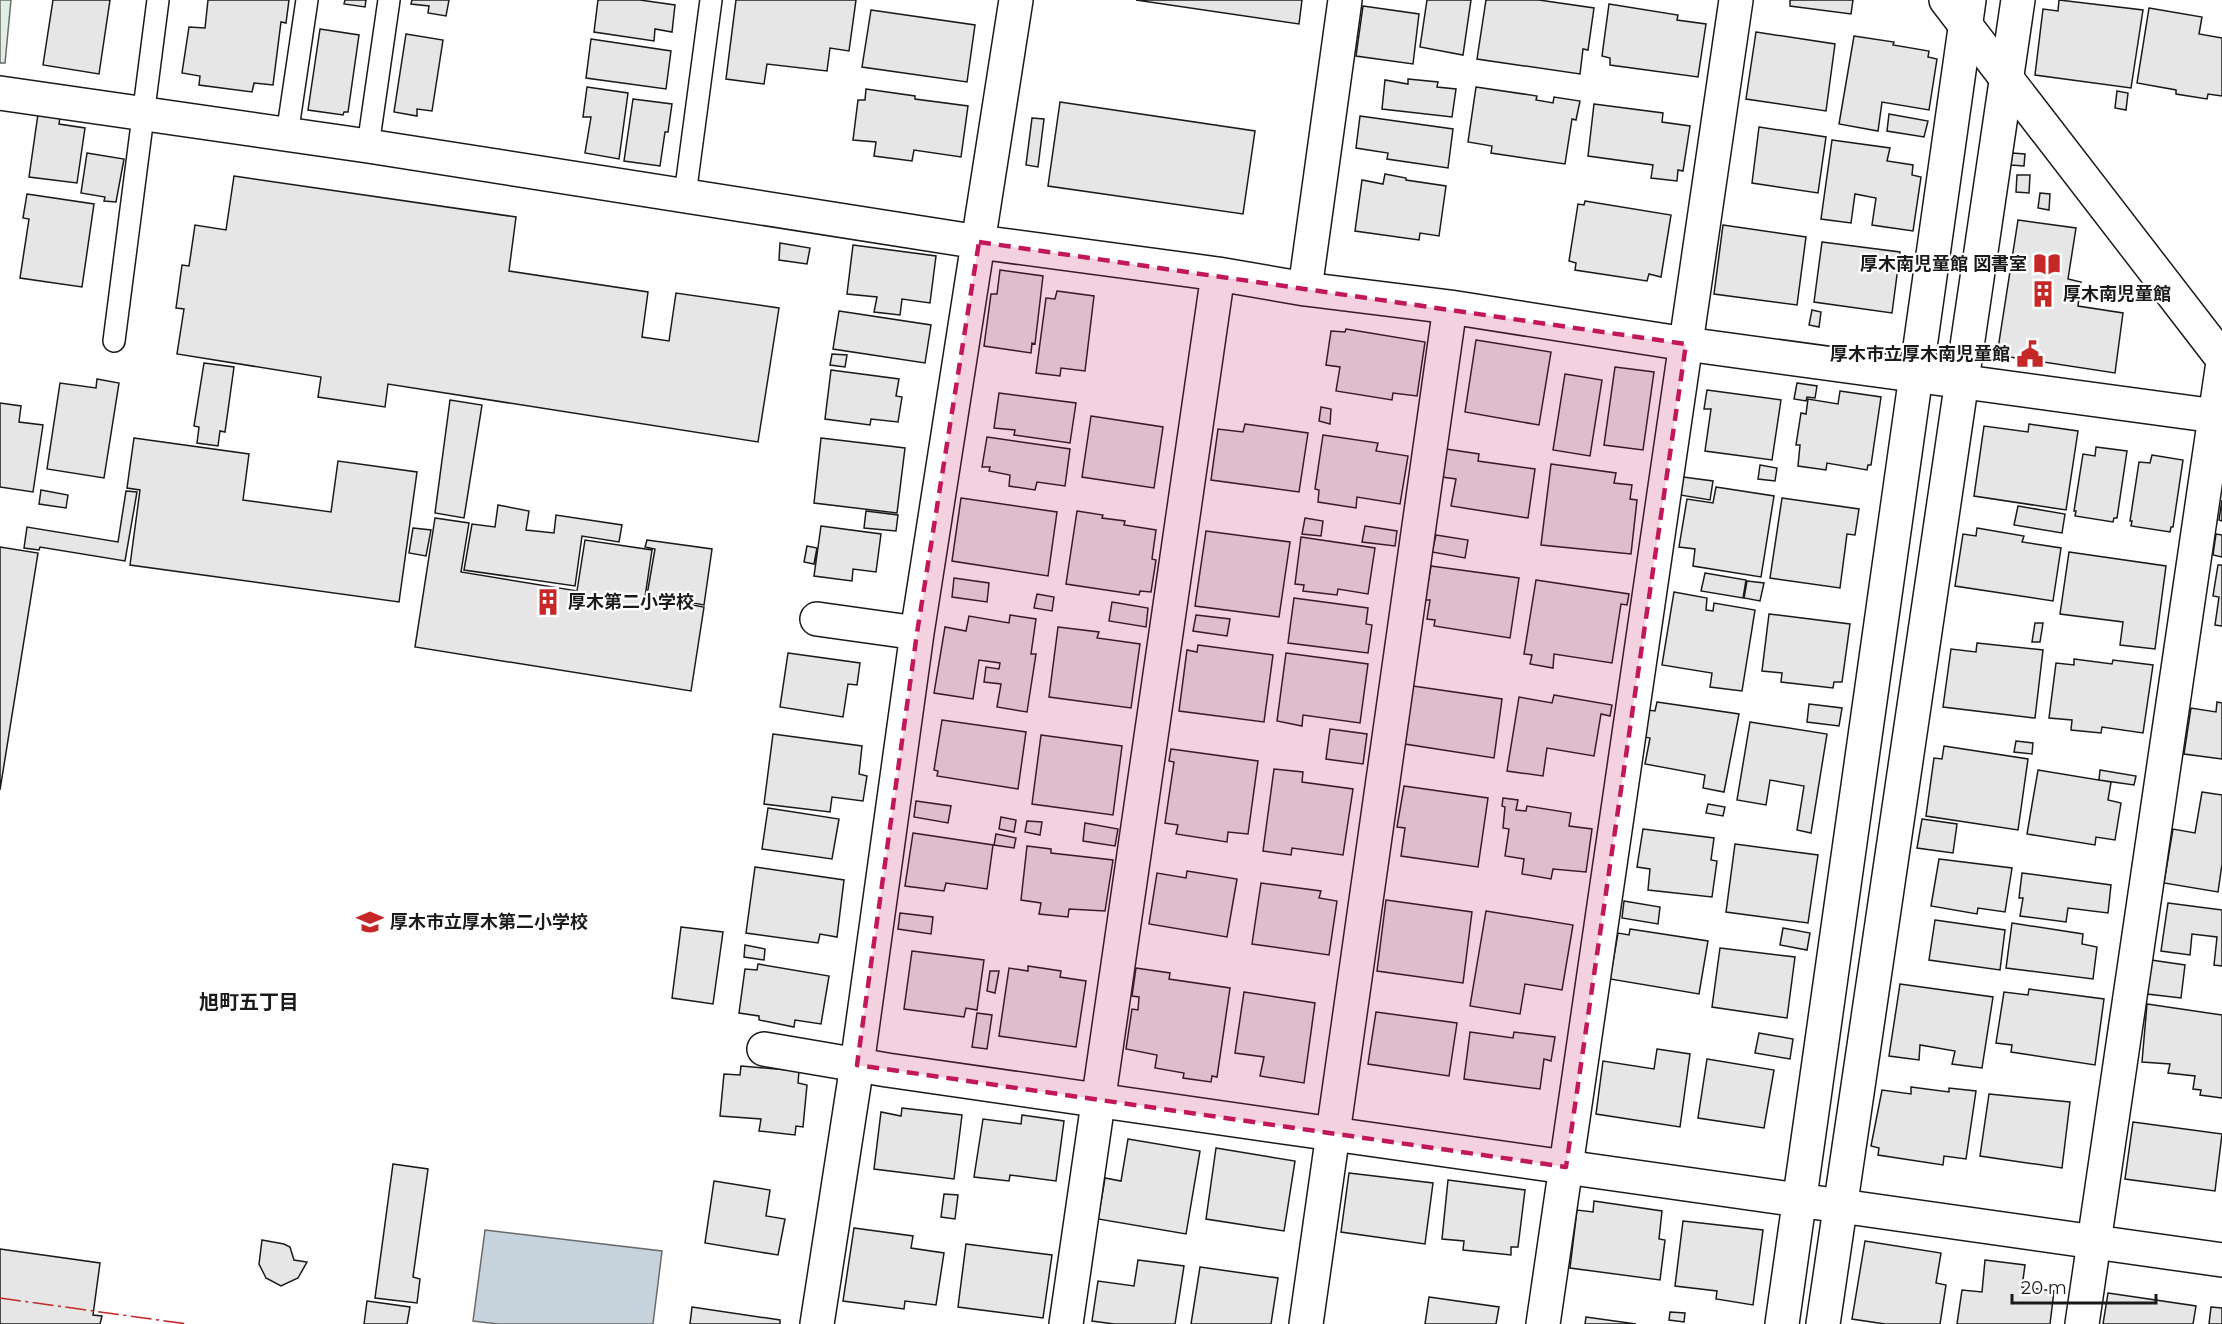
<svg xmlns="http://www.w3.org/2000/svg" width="2222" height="1324" viewBox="0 0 2222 1324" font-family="Montserrat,'Noto Sans JP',sans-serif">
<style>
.green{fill:#e0efe3;stroke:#6a6a6a;stroke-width:1.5}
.water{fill:#c6d2dc;stroke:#6a6a6a;stroke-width:1.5}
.building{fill:#e6e6e6;stroke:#1a1a1a;stroke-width:1.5}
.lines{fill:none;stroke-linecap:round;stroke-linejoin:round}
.service-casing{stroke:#1a1a1a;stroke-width:24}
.minor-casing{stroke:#1a1a1a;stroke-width:36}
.tertiary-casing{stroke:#1a1a1a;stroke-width:36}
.service{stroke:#fff;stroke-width:21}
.minor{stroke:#fff;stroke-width:33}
.tertiary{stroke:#fff;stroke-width:33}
.power{stroke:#c62828;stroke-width:1.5;stroke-dasharray:21 4.5 3 4.5;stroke-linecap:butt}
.marked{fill:#c2185b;fill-opacity:0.2;stroke:#c2185b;stroke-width:4.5;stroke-dasharray:12 8;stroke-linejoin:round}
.labels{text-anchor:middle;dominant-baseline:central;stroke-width:4.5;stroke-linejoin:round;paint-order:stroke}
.poi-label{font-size:18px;font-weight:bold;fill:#1a1a1a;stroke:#fff;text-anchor:start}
.neighbourhood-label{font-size:20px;font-weight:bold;fill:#1a1a1a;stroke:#fff}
</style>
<rect width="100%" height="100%" fill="#fff"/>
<path class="green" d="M0,0H11L5,63H0Z"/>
<path class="water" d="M485,1230L662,1251L653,1324H498L473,1321Z"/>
<path class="building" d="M53,0H110L99,74L43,65Z
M208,0H289L286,23L281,22L273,85L254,83L252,92L199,85L200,76L182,73L189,27L205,28Z
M345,0H366L365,7L344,4Z
M412,0H449L446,16L428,13L429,6L411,4Z
M598,0H640L675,5L672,32L655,29L654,41L594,32Z
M736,0H856L849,51L830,48L827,71L767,64L764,84L726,79Z
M1136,0H1302L1299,24Z
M1427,0H1471L1463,55L1420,47Z
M1486,0H1539L1594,8L1588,50L1583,49L1580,74L1477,59Z
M1790,0H1853L1851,14L1790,6Z
M2059,0L2143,10L2131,88L2035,75L2043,9L2058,11Z
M1609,4L1678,15L1677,20L1706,24L1698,77L1610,65V58L1602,56Z
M1363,6L1419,14L1413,64L1356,56Z
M2149,8L2202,17L2199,34L2222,38V96L2208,94L2207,99L2176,94V90L2137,83Z
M871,10L975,25L967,82L862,67Z
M320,29L359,35L348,112H344L343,115L308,110Z
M1756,32L1835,44L1826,111L1746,99Z
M406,34L443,40L432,111L417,109V116L394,112Z
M1854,36L1894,42L1893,45L1929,51L1928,57L1937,59L1929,110L1882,102L1878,131L1839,124Z
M591,39L671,51L666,89L586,78Z
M1408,79L1438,82L1437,87L1456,89L1452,117L1382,109L1385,80L1408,84Z
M587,87L628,93L619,159L585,153L591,117H583Z
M1476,87L1537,96L1536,100L1553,103L1554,97L1580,101L1576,120L1572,119L1565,164L1491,153L1492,146L1468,142Z
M866,89L915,96V99L968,106L961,157L914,150L912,161L874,156L876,142L853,140L858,100H865Z
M2117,91L2128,93L2126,110L2115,108Z
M633,99L672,104L668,132H665L660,166L624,161Z
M1060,102L1255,131L1243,214L1048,186Z
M1594,104L1663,113L1662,122L1690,126L1683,171L1678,170L1677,181L1651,178L1653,165L1588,156Z
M38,114L60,117L59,124L85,128L77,183L29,177Z
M1889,114L1928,121L1924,137L1887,131Z
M1360,116L1453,129L1448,168L1387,159L1388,153L1356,148Z
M1032,118L1044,119L1038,167L1026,165Z
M1759,127L1826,137L1818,193L1752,183Z
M1832,140L1890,148L1887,161L1913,165L1912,175L1921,177L1913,231L1872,225L1876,198L1855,194L1851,223L1821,219Z
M87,153L124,159L116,202L104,201L105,197L81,193Z
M2012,153L2025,154L2024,166L2011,165Z
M1385,174L1406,178V180L1446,186L1439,236L1420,233L1419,240L1355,231L1362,180L1383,184Z
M2017,175H2030L2029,193L2016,192Z
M234,176L516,217L509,271L648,292L642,337L669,341L676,293L779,308L758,442L388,384L385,407L318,397L321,377L177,354L184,309L176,308L182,265L189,266L195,225L226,230Z
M2040,193L2050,194L2049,210L2038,208Z
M27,194L94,204L82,287L20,278L29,219L23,218Z
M1585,201L1671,215L1661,277L1649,274L1647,281L1575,270L1576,263L1569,261L1578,204L1584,205Z
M2018,220L2076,228L2068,279L2081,282L2078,306L2123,313L2115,373L1997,355Z
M1723,225L1806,237L1797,305L1714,294Z
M1822,242L1900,252L1892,313L1814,302Z
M780,243L810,248L807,264L779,260Z
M853,245L936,256L930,303L902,299L900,315L874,312L877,297L847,294Z
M1000,270L1043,276L1035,344L1032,343L1031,353L984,346L991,294H997Z
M1057,291L1094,296L1085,371L1061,368L1060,376L1036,373L1046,298L1055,299Z
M1812,310L1821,312L1819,327L1809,325Z
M839,311L931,325L925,363L833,349Z
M1346,329L1425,342L1417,396L1393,393L1392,400L1336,391L1340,367L1326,365L1331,331L1345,332Z
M1476,340L1551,352L1539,425L1465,412Z
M832,354L847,355L845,367L830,365Z
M204,363L234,367L225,432L220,431L218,446L197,443L199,427L194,426Z
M1615,367L1654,372L1643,450L1604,445Z
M831,370L899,379L896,396L902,397L898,422L871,419L870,425L825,419Z
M1565,374L1602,380L1590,456L1553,450Z
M97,379L119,383L104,478L47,469L60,383L96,388Z
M1797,383L1817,386L1815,398L1807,397L1806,401L1794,399Z
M1707,390L1781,400L1772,460L1705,451L1711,409H1704Z
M1840,391L1881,397L1871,465H1868L1867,470L1827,463L1826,470L1798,466L1800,445H1796L1801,413L1806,414L1808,399L1838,404Z
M999,393L1076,403L1070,443L1014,435L1015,430L994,428Z
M450,400L482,405L464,518L435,513Z
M0,403L21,406L19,422L43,425L33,492L0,487Z
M1321,407L1331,409L1330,424L1319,421Z
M1091,416L1163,427L1154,488L1082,477Z
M1245,424L1308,433L1299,492L1211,480L1218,429L1243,432Z
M2029,424L2078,431L2066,510L1974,496L1984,426L2028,432Z
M1323,435L1378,443L1376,451L1408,456L1400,504L1357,497L1356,508L1318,502L1319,490L1315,489Z
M987,437L1070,449L1065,486L1037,482L1035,490L1009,486L1010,475L989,471L990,467H982Z
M134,438L249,454L243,500L331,512L338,461L417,472L399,602L130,565L140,490L127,488Z
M821,438L905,448L897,513L814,503Z
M2096,447L2127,451L2117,518H2114L2113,522L2075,516L2076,511H2074L2083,454L2095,456Z
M1446,449L1479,454L1478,461L1535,469L1528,518L1451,506L1456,479L1442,477Z
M2152,455L2183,460L2173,527H2171L2170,532L2131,526L2132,521H2130L2139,462L2150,463Z
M1551,464L1616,473L1614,483L1632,485L1630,499L1637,500L1631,554L1541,545Z
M1760,465L1777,468L1775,481L1758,479Z
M1683,477L1713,481L1710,500L1680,495Z
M1716,487L1774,496L1761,577L1693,566L1695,549L1679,547L1687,499L1713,503Z
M41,490L68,495L66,508L39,504Z
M126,491L137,492L125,561L40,547L39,550L24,548L27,527L118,542Z
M961,498L1057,512L1048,576L952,561Z
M1782,498L1859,509L1855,535L1847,534L1840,588L1770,578Z
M2222,500V521L2219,520Z
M498,505L529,511L526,530L554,533L556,515L622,525L619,542L582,536L575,586L464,570L472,524L495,527Z
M2018,506L2065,514L2062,533L2014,525Z
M866,511L898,515L896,531L864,528Z
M1077,511L1103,515L1102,518L1125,521L1124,525L1156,530L1152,559L1156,560L1151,592L1140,591L1139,595L1066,584Z
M435,518L469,523L461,572L577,591L585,540L652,550L645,597L704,607L691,691L415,647Z
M1305,518L1323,521L1321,536L1302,534Z
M821,526L881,534L876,572L853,569L852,581L814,576Z
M1365,526L1397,531L1395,546L1362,542Z
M413,528L431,530L426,556L409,553Z
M1977,528L2024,536L2022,542L2061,548L2053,601L1955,586L1963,534L1976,536Z
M1206,531L1290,542L1279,617L1195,606Z
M2216,534L2222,535V557L2213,555Z
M1436,535L1468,540L1465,558L1432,552Z
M1301,537L1375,548L1368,594L1338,589L1337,595L1303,591L1304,585L1295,584Z
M647,540L712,549L704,605L647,595L655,549L645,547Z
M807,546L817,548L814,564L804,562Z
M0,547L38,553L0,790Z
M2069,552L2166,566L2155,649L2120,645L2123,622L2060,614Z
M2218,565H2222V626L2215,625L2219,597L2213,596Z
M1431,566L1519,578L1510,638L1434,626L1435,620L1427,619L1430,600H1425Z
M1705,573L1746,580L1743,598L1701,591Z
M954,578L989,583L987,602L952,597Z
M1536,580L1629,594L1627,605L1621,604L1612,663L1554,654L1553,668L1530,664L1532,655L1524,654Z
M1747,581L1764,583L1760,601L1744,598Z
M1674,592L1707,598L1706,610L1713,611L1714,603L1755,610L1742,691L1710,687L1712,673L1662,665Z
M1037,594L1054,597L1052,611L1034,608Z
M1294,598L1368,608L1366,624L1372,625L1368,653L1288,643Z
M1112,602L1148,608L1146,627L1109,621Z
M1769,614L1850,624L1842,682H1834L1833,688L1781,682L1782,673L1762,671Z
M1010,615L1036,619L1031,654H1036L1027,712L997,707L1001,684L984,682L986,667L999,669L1000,663L979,660L973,699L934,693L945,627L966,631L969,616L1009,623Z
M1196,615L1230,619L1227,636L1193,631Z
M2035,623H2043L2040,642H2032Z
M1058,627L1099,632L1097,638L1140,644L1131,708L1049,697Z
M1977,643L2043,650L2035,718L1943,707L1951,649L1976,652Z
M1198,645L1273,655L1264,722L1179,711L1187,650L1197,652Z
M788,653L860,663L857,685L848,684L843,717L780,707Z
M1286,653L1368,664L1360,723L1303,715L1302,726L1277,721Z
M2074,659L2112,664L2113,660L2153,665L2143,733L2102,727L2101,733L2071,730L2072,720L2049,718L2056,663L2074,665Z
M1413,686L1502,699L1494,758L1405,744Z
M1554,695L1612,705L1610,716L1601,714L1594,756L1547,748L1543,776L1507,771L1519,697L1552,703Z
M1657,702L1739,714L1724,792L1703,788L1705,775L1645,764L1650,738L1644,737L1648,710L1655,711Z
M2217,702L2222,703V759L2184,754L2191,708L2216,712Z
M1809,704L1842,708L1839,726L1807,722Z
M942,720L1026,732L1018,789L937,776L938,771L934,770Z
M1750,722L1827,734L1811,833L1797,830L1804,786L1770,780L1766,805L1737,800Z
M1330,729L1367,734L1363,764L1326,759Z
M773,734L862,746L859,774L867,776L863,801L832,797L830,812L764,804Z
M1041,735L1122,746L1113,815L1032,804Z
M2016,741L2033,743L2032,754L2014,752Z
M1944,746L2028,759L2018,830L1926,816L1934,758L1942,759Z
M1171,749L1258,761L1248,834L1228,832L1227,842L1176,834L1178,825L1165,823L1174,762L1169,761Z
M1274,769L1303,772L1302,782L1353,789L1343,855L1292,848L1291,855L1263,851Z
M2038,770L2111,782L2108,800L2121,803L2115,840L2096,837L2095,845L2027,834Z
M2100,770L2136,776L2134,785L2099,780Z
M1404,786L1488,798L1478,867L1401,856L1405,828L1397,827Z
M2202,792L2222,795V864L2218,892L2164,883L2173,829L2195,833Z
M1503,798L1518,800L1516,810L1526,811L1527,806L1571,813L1569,826L1592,829L1586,872L1553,869L1551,879L1522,874L1524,859L1505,856L1509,829L1503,828L1505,807L1502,806Z
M916,801L951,806L948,823L914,817Z
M1708,804L1725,807L1723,816L1706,813Z
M768,808L839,819L832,859L762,849Z
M1001,817L1016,820L1014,832L999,829Z
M1922,819L1957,824L1953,853L1917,848Z
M1027,821L1042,822L1040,835L1025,832Z
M1085,823L1118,829L1115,846L1083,841Z
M1643,829L1714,838L1711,860L1717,861L1712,897L1648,890L1650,869L1637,867Z
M913,833L993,845L987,889L946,883L944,891L905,886Z
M996,834L1016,838L1014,848L994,845Z
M1735,844L1818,855L1808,923L1726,912Z
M1027,846L1051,849V853L1113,860L1105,911L1069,909L1068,917L1039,914L1041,903L1021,900Z
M1939,859L2012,868L2005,912L1978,908L1977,914L1931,906Z
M755,867L844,880L837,937L820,934L818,943L746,933Z
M1187,871L1237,879L1227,937L1149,924L1157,873L1186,878Z
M2022,873L2111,885L2108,913L2068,908L2066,922L2020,916L2023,898H2019Z
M1261,883L1321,891L1319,898L1337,901L1329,955L1252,944Z
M1386,900L1472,912L1463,983L1377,971Z
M1624,901L1660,907L1658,924L1622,918Z
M2168,903L2222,910V966L2214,965L2217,937L2192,934L2190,955L2161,951Z
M1486,911L1573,925L1562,990L1525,984L1520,1014L1470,1006Z
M900,913L933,917L931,934L898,929Z
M1935,920L2005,930L2000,970L1929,960Z
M2012,923L2083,934L2082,944L2097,947L2093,979L2006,968Z
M681,927L723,932L713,1004L672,998Z
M1783,928L1810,933L1807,950L1780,945Z
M1630,929L1708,941L1699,994L1610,979L1618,933L1629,935Z
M745,945L765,949L764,960L744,957Z
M1720,948L1795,957L1787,1018L1712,1007Z
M912,951L984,960L977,1010L966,1008L964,1017L904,1009Z
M2151,960L2185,965L2181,998L2147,994Z
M758,964L829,976L821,1024L795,1020L794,1027L759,1020V1016L739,1013L745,969L757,970Z
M1028,966L1061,971L1060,977L1086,981L1076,1047L999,1036L1009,968L1028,971Z
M1136,968L1170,973L1169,979L1230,988L1217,1077L1212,1076L1211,1082L1183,1078L1184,1073L1155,1068L1157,1055L1126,1049L1132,1009L1138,1010L1139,997L1132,996Z
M990,971H999L995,993L987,991Z
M1900,984L1993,997L1982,1068L1952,1064L1955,1051L1920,1045L1919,1060L1889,1056Z
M2029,989L2104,999L2095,1065L2011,1052L2012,1045L1996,1043L2004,992L2028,995Z
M1244,992L1315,1003L1304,1083L1260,1076L1264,1057L1235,1053Z
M2147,1004L2222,1015V1098L2200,1095L2201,1090L2193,1089L2195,1076L2168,1073L2170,1064L2142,1062Z
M1376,1012L1457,1023L1449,1076L1368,1064Z
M977,1013L992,1015L987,1049L972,1047Z
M1470,1032L1513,1038L1514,1032L1555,1037L1551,1061L1544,1059L1540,1089L1464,1079Z
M1759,1033L1793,1039L1790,1059L1755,1053Z
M1657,1049L1690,1054L1680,1127L1596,1114L1603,1061L1654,1069Z
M1707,1059L1774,1070L1764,1128L1698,1118Z
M741,1066L799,1071L798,1083L807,1085L803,1127L796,1126L795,1135L759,1131L761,1119L720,1116L724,1074L740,1075Z
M1911,1087L1949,1092V1088L1976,1091L1966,1159L1944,1156L1943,1165L1878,1155L1879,1148L1871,1146L1882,1090L1911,1094Z
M1989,1094L2070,1102L2062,1168L1980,1156Z
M902,1108L962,1115L954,1179L874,1169L881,1112L901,1116Z
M1022,1115L1064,1121L1056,1181L1010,1175L1009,1181L974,1177L983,1119L1021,1124Z
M2133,1122L2222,1134L2215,1191L2125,1179Z
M1128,1139L1200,1151L1186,1234L1098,1219L1105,1178L1121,1181Z
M1216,1148L1295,1161L1284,1231L1206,1219Z
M393,1164L428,1169L413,1277L420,1279L417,1303L375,1298Z
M1349,1173L1433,1183L1425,1244L1341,1232Z
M1448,1180L1525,1190L1518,1247H1511V1255L1463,1250L1464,1241L1442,1239Z
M714,1181L770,1190L766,1216L785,1219L778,1255L705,1243Z
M944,1194L958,1195L955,1219L941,1217Z
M1594,1201L1662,1211L1659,1239L1665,1240L1660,1280L1570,1268L1577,1210L1593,1212Z
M1683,1221L1763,1230L1753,1305L1716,1299L1717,1291L1675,1286Z
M854,1228L913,1236L911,1248L944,1253L936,1305L905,1301L904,1309L843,1301Z
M262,1240L284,1244L290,1247L294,1260L307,1262L298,1278L281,1286L266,1278L259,1264Z
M1865,1241L1941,1253L1936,1283L1946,1285L1940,1324H1885L1852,1319Z
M966,1244L1052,1255L1043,1318L958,1307Z
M0,1249L100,1263L93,1315L102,1316L100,1324H0Z
M1138,1260L1184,1266L1175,1324H1114L1092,1321L1098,1281L1134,1286Z
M1985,1260L2025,1265L2022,1287L2054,1291L2050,1324H1957L1962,1290L1982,1292Z
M1200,1267L1278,1278L1271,1324H1191Z
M2108,1293L2196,1306L2193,1324H2103Z
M1429,1297L1499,1307L1496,1324H1425Z
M367,1301L410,1307L407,1324H364Z
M692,1307L780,1320V1324H690Z
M2211,1307L2222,1308V1324H2209Z
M1670,1312L1685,1313L1684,1322L1669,1320Z
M1586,1317L1636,1324H1585Z"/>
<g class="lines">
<defs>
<path id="service" d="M287,135L307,0
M368,146L389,0
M685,195L711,0
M114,341L158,0"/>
<path id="minor" d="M1946,0L2222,358
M0,93L368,146L979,242L1218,274L1305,289L1450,307L1686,344L2222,417
M1305,289L1345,0
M817,619L917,633
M817,1324L857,1065L917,633L1016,0
M1066,1324L1218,274
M1306,1324L1450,307
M1543,1324L1736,0
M2082,1324L2222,369"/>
<path id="tertiary" d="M764,1049L887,1070L1333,1134L2222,1260
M1782,1324L1969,0
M1823,1324L2018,0"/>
</defs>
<use href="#service" class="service-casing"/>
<use href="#minor" class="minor-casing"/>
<use href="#tertiary" class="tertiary-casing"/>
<use href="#service" class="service"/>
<use href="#minor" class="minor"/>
<use href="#tertiary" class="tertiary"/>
<path class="power" d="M0,1298L187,1324"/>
</g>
<path class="marked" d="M979,242L1686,344L1566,1167L857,1065L917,633Z"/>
<defs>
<symbol id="library-bare" viewBox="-9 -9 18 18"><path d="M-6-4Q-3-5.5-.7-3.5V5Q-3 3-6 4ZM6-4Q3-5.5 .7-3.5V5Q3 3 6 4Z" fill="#c62828" stroke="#fff" stroke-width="2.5" paint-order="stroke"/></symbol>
<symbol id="building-bare" viewBox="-9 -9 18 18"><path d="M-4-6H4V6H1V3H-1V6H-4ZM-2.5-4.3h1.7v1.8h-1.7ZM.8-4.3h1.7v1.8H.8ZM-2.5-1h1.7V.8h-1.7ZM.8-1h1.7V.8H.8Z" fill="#c62828" stroke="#fff" stroke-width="2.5" paint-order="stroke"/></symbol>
<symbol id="civic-bare" viewBox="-9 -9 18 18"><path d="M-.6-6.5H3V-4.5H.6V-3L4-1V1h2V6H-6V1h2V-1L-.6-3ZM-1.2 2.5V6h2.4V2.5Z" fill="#c62828" stroke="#fff" stroke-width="2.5" paint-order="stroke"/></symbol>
<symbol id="school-bare" viewBox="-9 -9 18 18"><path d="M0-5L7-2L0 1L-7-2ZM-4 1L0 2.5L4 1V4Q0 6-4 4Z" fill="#c62828" stroke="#fff" stroke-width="2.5" paint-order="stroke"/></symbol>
</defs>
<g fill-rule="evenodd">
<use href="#library-bare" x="2028" y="245" width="38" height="38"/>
<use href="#building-bare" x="2024" y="275" width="38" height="38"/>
<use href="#civic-bare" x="2011" y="335" width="38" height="38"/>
<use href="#building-bare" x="529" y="583" width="38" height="38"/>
<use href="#school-bare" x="351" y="903" width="38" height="38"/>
</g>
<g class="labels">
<g class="poi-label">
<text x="2027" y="264" text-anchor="end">厚木南児童館 図書室</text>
<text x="2063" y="294">厚木南児童館</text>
<text x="2010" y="354" text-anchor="end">厚木市立厚木南児童館</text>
<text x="568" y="602">厚木第二小学校</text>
<text x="390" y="922">厚木市立厚木第二小学校</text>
</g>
<g class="neighbourhood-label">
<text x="249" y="1002">旭町五丁目</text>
</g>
</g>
<path d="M2012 1294v9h144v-9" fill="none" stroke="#1a1a1a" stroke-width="3"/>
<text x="2021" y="1294" font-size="18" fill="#1a1a1a" stroke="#ffffff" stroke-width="4.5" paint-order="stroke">20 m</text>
</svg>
